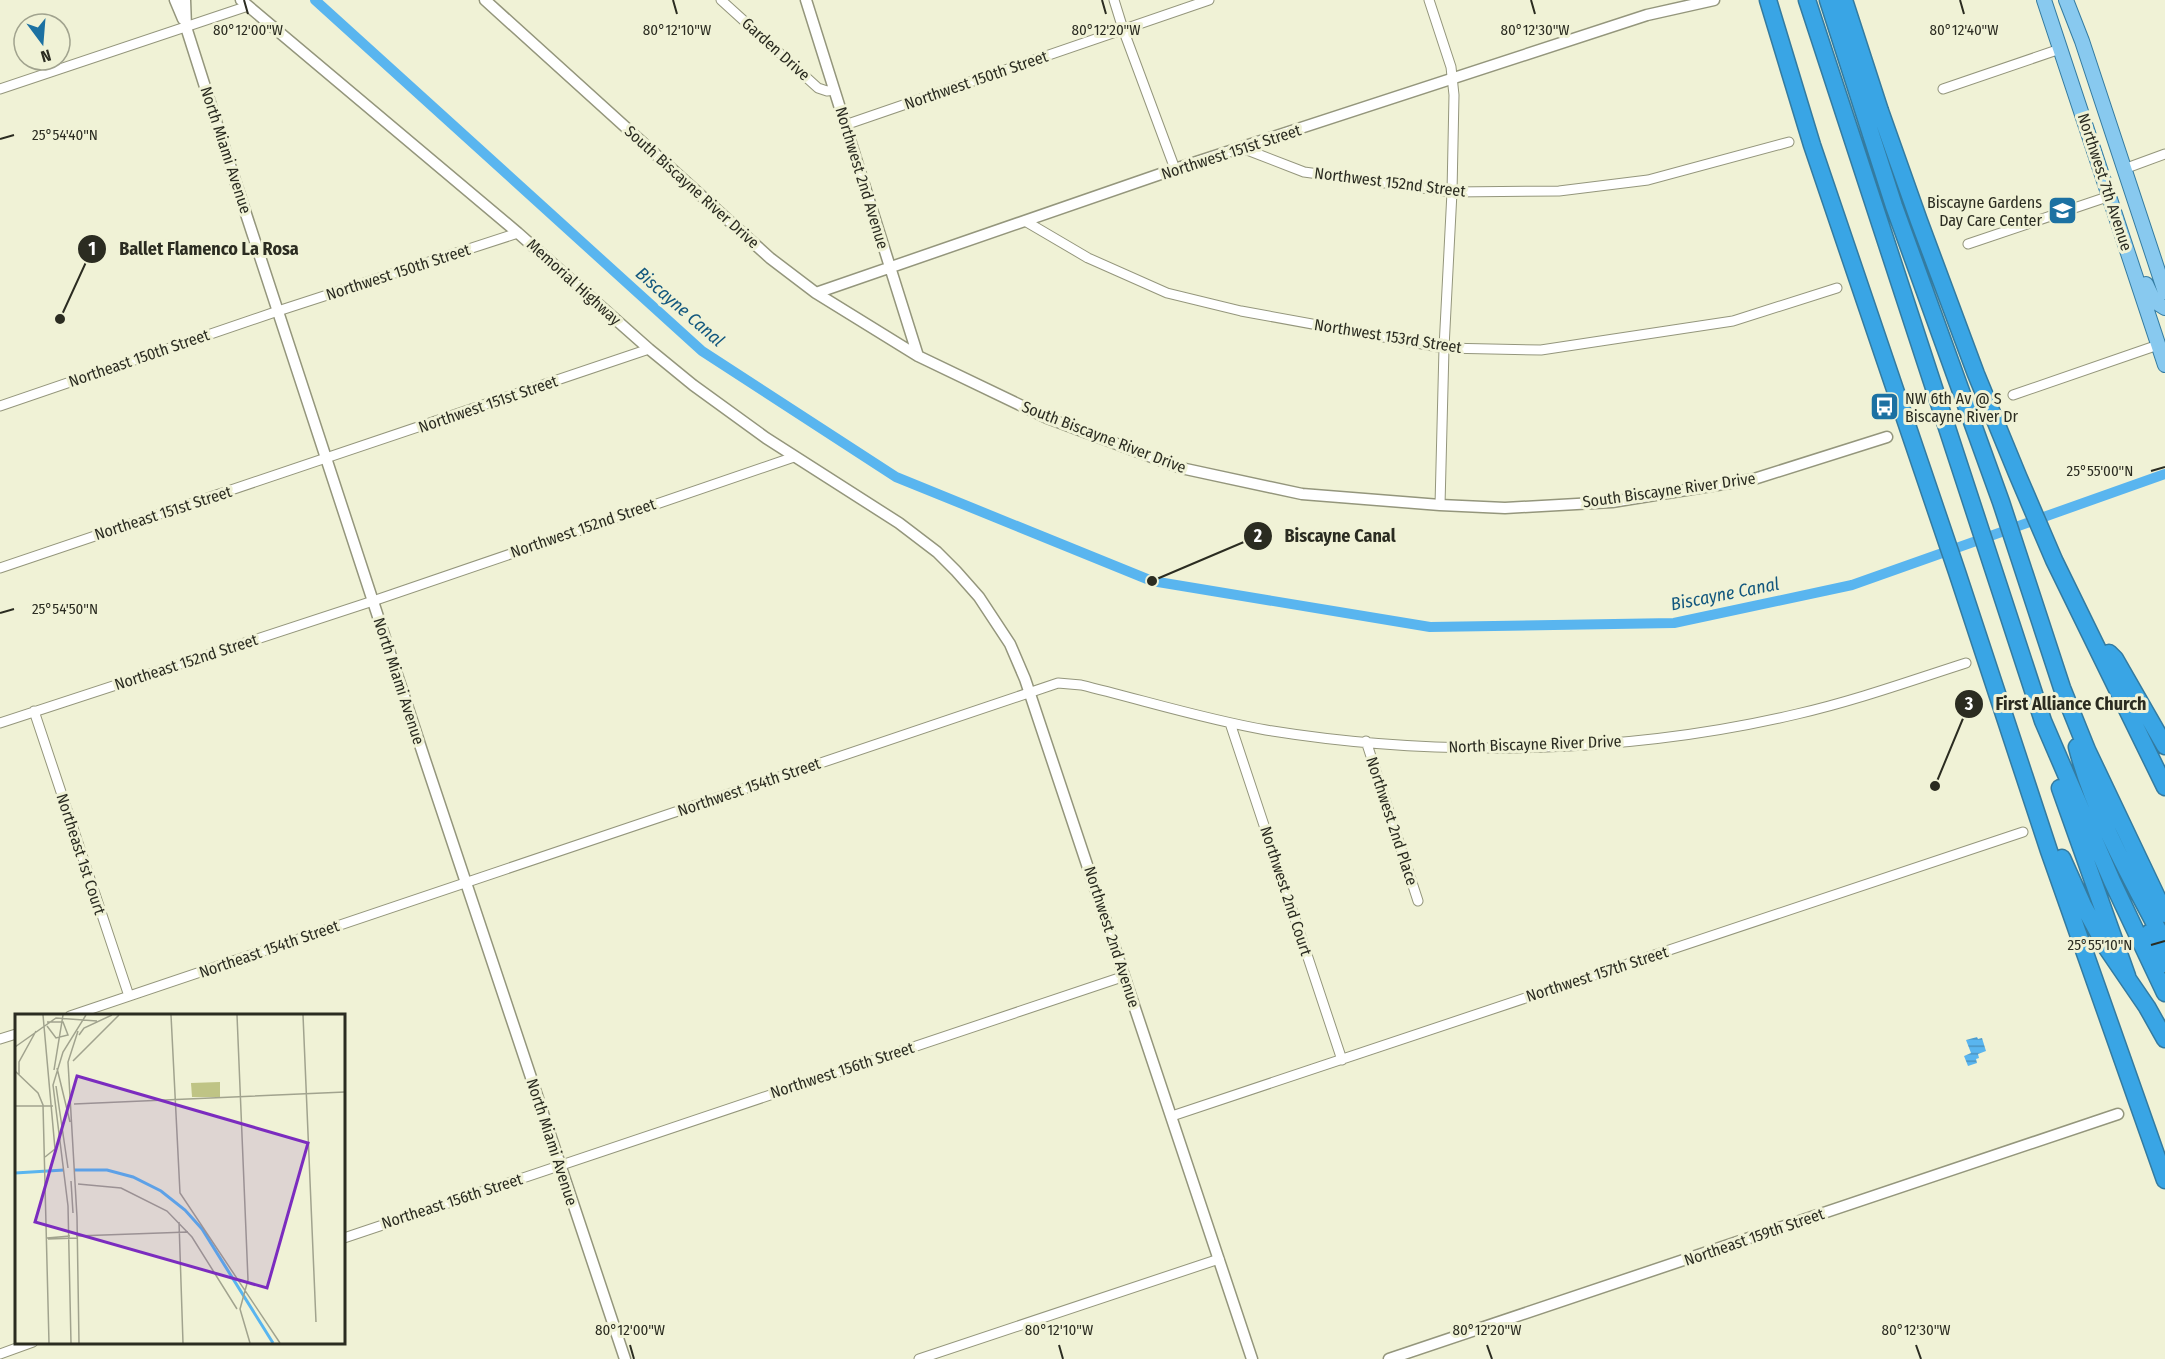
<svg xmlns="http://www.w3.org/2000/svg" width="2165" height="1359" viewBox="0 0 2165 1359" font-family="'Fira Sans Condensed',sans-serif">
<style>
.water{fill:url(#water-rules)}
.lines{fill:none;stroke-linecap:round;stroke-linejoin:round}
.canal{stroke:#59b5ef;stroke-width:10}
.minor-casing{stroke:#94967c;stroke-width:11}
.tertiary-casing{stroke:#94967c;stroke-width:13}
.primary-casing{stroke:#347ba0;stroke-width:16}
.motorway-casing{stroke:#347ba0;stroke-width:19}
.minor{stroke:#fff;stroke-width:9}
.tertiary{stroke:#fff;stroke-width:10}
.primary{stroke:#88c9ef;stroke-width:14}
.motorway{stroke:#39a5e5;stroke-width:16}
.ticks{fill:none;stroke:#2b2c21;stroke-width:2}
.labels{text-anchor:middle;dominant-baseline:central;stroke-width:6;stroke-linejoin:round;paint-order:stroke}
.street-label{font-size:16px;fill:#2b2c21;stroke:#f0f2d6}
.poi-label{font-size:16px;fill:#2b2c21;stroke:#f0f2d6;text-anchor:end}
.water-label{font-size:18px;font-style:italic;fill:#12577e;stroke:#f0f2d6}
.inset-river{fill:none;stroke:#59b5ef;stroke-width:3}
.inset-road{fill:none;stroke:#a1a38e;stroke-width:1.5}
.view{fill:#7b2cbf;fill-opacity:0.15;stroke:#7b2cbf;stroke-width:3}
.inset-edge{fill:none;stroke:#2b2c21;stroke-width:3}
.ticks-label{font-size:15px;text-anchor:middle;fill:#2b2c21;stroke:#f0f2d6;stroke-width:6;stroke-linejoin:round;paint-order:stroke}
.leader{fill:none;stroke:#2b2c21;stroke-width:2}
.callout-dot{fill:#2b2c21;stroke:#f0f2d6;stroke-width:2}
.mark-label{font-size:18px;text-anchor:middle;font-weight:bold;fill:#fff}
.callout-label{font-size:18px;text-anchor:middle;font-weight:bold;fill:#2b2c21;stroke:#f0f2d6;stroke-width:6;stroke-linejoin:round;paint-order:stroke}
</style>
<defs>
<pattern id="water-rules" width="6" height="5" patternUnits="userSpaceOnUse" patternTransform="scale(1.5)"><rect width="6" height="5" fill="#59b5ef"/><path d="M0 2.5h6" fill="none" stroke="#4a93c1"/></pattern>
</defs>
<rect width="100%" height="100%" fill="#f0f2d6"/>
<path class="water" d="M1977,1037L1978,1039L1982,1038L1986,1051L1978,1054L1979,1058L1976,1059L1977,1063L1968,1066L1964,1056L1971,1053L1966,1040Z"/>
<g class="lines">
<path class="canal" d="M315,0L702,351L896,477L1152,581L1430,627L1674,623L1852,585L2165,474"/>
<defs>
<path id="minor" d="M721,0L818,88L827,91L834,90
M1114,0L1123,29L1175,169
M1429,0L1451,67L1454,95L1452,192L1444,348L1440,505
M0,89L248,6
M1943,89L2060,49
M845,125L1209,0
M1242,148L1304,172L1452,192L1559,191L1648,180L1789,142
M2124,169L2165,154
M1025,221L1088,258L1167,293L1241,311L1444,348L1541,350L1733,321L1837,288
M1968,244L2110,196
M2013,395L2158,345
M0,406L278,311L518,233
M0,568L649,349
M34,711L129,996
M0,723L373,601L794,457
M1230,723L1342,1060
M1366,741L1418,901
M70,1016L1058,683L1081,685C1143,700 1203,719 1266,730C1437,758 1628,754 1797,714C1854,701 1910,681 1966,663
M0,1039L16,1034
M1172,1116L2023,832
M344,1238L1125,976
M0,1354L33,1342
M919,1359L1219,1259"/>
<path id="tertiary" d="M175,0L183,19
M185,0L186,27L227,156L425,760L625,1359
M241,0L518,233L649,349L693,385L766,438L899,523L937,552L956,571L979,597L1010,644L1025,679L1252,1359
M485,0L770,258L816,293L918,356L1047,418L1181,468L1302,494L1440,505L1505,508L1612,502L1754,479L1887,437
M806,0L918,356
M816,293L1175,169L1647,15L1714,0
M1389,1359L2118,1114"/>
<path id="primary" d="M2044,0L2165,365
M2066,0L2082,41L2165,292
M2146,284L2154,301L2165,308"/>
<path id="motorway" d="M1768,0L1812,145L1957,572L2049,851L2165,1180
M1807,0L2043,721L2112,881L2165,993
M1828,0L1894,206L2001,502L2062,688L2087,750L2165,914
M1844,0L1880,111L1919,221L1976,374L2018,476L2054,560L2165,787
M2109,653L2115,659L2165,746
M2077,747C2095,816 2132,880 2165,943
M2060,788L2127,976
M2062,858L2083,905L2106,947L2147,1007L2165,1039
M2149,933L2165,964"/>
</defs>
<use href="#minor" class="minor-casing"/>
<use href="#tertiary" class="tertiary-casing"/>
<use href="#primary" class="primary-casing"/>
<use href="#motorway" class="motorway-casing"/>
<use href="#minor" class="minor"/>
<use href="#tertiary" class="tertiary"/>
<use href="#primary" class="primary"/>
<use href="#motorway" class="motorway"/>
</g>
<path class="ticks" d="M244,0L248,14M673,0L677,14M1102,0L1106,14M1531,0L1535,14M1960,0L1964,14M0,139L14,135M2151,471L2165,467M0,613L14,609M2151,945L2165,941M630,1345L634,1359M1059,1345L1063,1359M1487,1345L1492,1359M1916,1345L1921,1359"/>
<defs>
<symbol id="school-square" viewBox="-11 -11 22 22"><rect x="-9" y="-9" width="18" height="18" rx="4" fill="#1c71a2" stroke="#f0f2d6"/><path d="M0-5L7-2L0 1L-7-2ZM-4 1L0 2.5L4 1V4Q0 6-4 4Z" fill="#fff"/></symbol>
<symbol id="bus-square" viewBox="-11 -11 22 22"><rect x="-9" y="-9" width="18" height="18" rx="4" fill="#1c71a2" stroke="#f0f2d6"/><path d="M-5-6H5V4H4V6H2V4H-2V6H-4V4H-5ZM-3.5-4V0h7V-4ZM-3.5 1.2v1.5H-2V1.2ZM2 1.2v1.5H3.5V1.2Z" fill="#fff"/></symbol>
</defs>
<g fill-rule="evenodd">
<use href="#school-square" x="2046" y="194" width="33" height="33"/>
<use href="#bus-square" x="1868" y="390" width="33" height="33"/>
</g>
<g class="labels">
<g class="street-label">
<text transform="translate(776 49) rotate(42)">Garden Drive</text>
<text transform="translate(976 80) rotate(-19)">Northwest 150th Street</text>
<text transform="translate(226 150) rotate(72)">North Miami Avenue</text>
<text transform="translate(1231 152) rotate(-18)">Northwest 151st Street</text>
<text transform="translate(862 178) rotate(73)">Northwest 2nd Avenue</text>
<text transform="translate(1390 182) rotate(7)">Northwest 152nd Street</text>
<text transform="translate(2105 182) rotate(72)">Northwest 7th Avenue</text>
<text transform="translate(692 187) rotate(42)">South Biscayne River Drive</text>
<text transform="translate(398 272) rotate(-18)">Northwest 150th Street</text>
<text transform="translate(574 282) rotate(42)">Memorial Highway</text>
<text transform="translate(1388 336) rotate(9)">Northwest 153rd Street</text>
<text transform="translate(139 358) rotate(-19)">Northeast 150th Street</text>
<text transform="translate(488 404) rotate(-19)">Northwest 151st Street</text>
<text transform="translate(1104 437) rotate(21)">South Biscayne River Drive</text>
<text transform="translate(1669 490) rotate(-8)">South Biscayne River Drive</text>
<text transform="translate(163 513) rotate(-18)">Northeast 151st Street</text>
<text transform="translate(583 528) rotate(-19)">Northwest 152nd Street</text>
<text transform="translate(186 662) rotate(-18)">Northeast 152nd Street</text>
<text transform="translate(399 681) rotate(72)">North Miami Avenue</text>
<text transform="translate(1535 744) rotate(-2)">North Biscayne River Drive</text>
<text transform="translate(749 787) rotate(-19)">Northwest 154th Street</text>
<text transform="translate(1392 821) rotate(72)">Northwest 2nd Place</text>
<text transform="translate(81 854) rotate(72)">Northeast 1st Court</text>
<text transform="translate(1286 891) rotate(72)">Northwest 2nd Court</text>
<text transform="translate(1112 937) rotate(72)">Northwest 2nd Avenue</text>
<text transform="translate(269 949) rotate(-19)">Northeast 154th Street</text>
<text transform="translate(1597 974) rotate(-18)">Northwest 157th Street</text>
<text transform="translate(842 1070) rotate(-18)">Northwest 156th Street</text>
<text transform="translate(552 1142) rotate(72)">North Miami Avenue</text>
<text transform="translate(452 1201) rotate(-18)">Northeast 156th Street</text>
<text transform="translate(1754 1237) rotate(-19)">Northeast 159th Street</text>
</g>
<g class="poi-label">
<text x="2042" y="202">Biscayne Gardens<tspan x="2042" dy="18">Day Care Center</tspan></text>
<text x="1905" y="398" text-anchor="start">NW 6th Av @ S<tspan x="1905" dy="18">Biscayne River Dr</tspan></text>
</g>
<g class="water-label">
<text transform="translate(680 307) rotate(41)">Biscayne Canal</text>
<text transform="translate(1725 594) rotate(-11)">Biscayne Canal</text>
</g>
</g>
<g transform="translate(15 1014)">
<rect width="330" height="330" fill="#f0f2d6"/>
<path d="M205,68V83H177L176,69Z" fill="#bfc485"/>
<path class="inset-river" d="M59,156H92L118,163L146,177L170,196L187,215L258,329M0,159L49,156"/>
<path class="inset-road" d="M28,1L40,135L30,143M156,1L165,179L265,329M222,1L233,266L225,295L235,329M288,1L301,308M32,8H48L53,21L41,24L32,12M63,17L53,48L62,203L64,329M64,21L69,14L97,1M0,33L41,4L82,7M58,47L104,1M42,54L55,108M39,56L48,1M0,57L23,79L28,91L34,329M4,61V48L21,17M41,72L53,154M59,90L330,78M0,92H38M56,167L58,199M63,170L106,174L152,197L177,223L222,295M164,208L168,329M61,222L173,218M32,224L55,222M33,225L62,224M56,329L53,192L38,71L48,38L71,1"/>
<path class="view" d="M62,62L293,129L252,274L20,208Z"/>
<rect width="330" height="330" class="inset-edge"/>
</g>
<g class="ticks-label">
<text x="248" y="35">80°12'00"W</text>
<text x="677" y="35">80°12'10"W</text>
<text x="1106" y="35">80°12'20"W</text>
<text x="1535" y="35">80°12'30"W</text>
<text x="1964" y="35">80°12'40"W</text>
<text x="65" y="140">25°54'40"N</text>
<text x="2100" y="476">25°55'00"N</text>
<text x="65" y="614">25°54'50"N</text>
<text x="2100" y="950">25°55'10"N</text>
<text x="630" y="1335">80°12'00"W</text>
<text x="1059" y="1335">80°12'10"W</text>
<text x="1487" y="1335">80°12'20"W</text>
<text x="1916" y="1335">80°12'30"W</text>
</g>
<path class="leader" d="M60 319L92 249M1152 581L1258 536M1935 786L1969 704"/>
<g class="callout-dot">
<circle cx="60" cy="319" r="6"/>
<circle cx="1152" cy="581" r="6"/>
<circle cx="1935" cy="786" r="6"/>
<circle cx="92" cy="249" r="15"/>
<circle cx="1258" cy="536" r="15"/>
<circle cx="1969" cy="704" r="15"/>
</g>
<g class="mark-label">
<text x="92" y="255">1</text>
<text x="1258" y="542">2</text>
<text x="1969" y="710">3</text>
</g>
<g class="callout-label">
<text x="209" y="255">Ballet Flamenco La Rosa</text>
<text x="1340" y="542">Biscayne Canal</text>
<text x="2071" y="710">First Alliance Church</text>
</g>
<g transform="translate(42 42) rotate(164)"><circle r="28" fill="#f0f2d6" stroke="#a1a38e" stroke-width="1.5"/>
<path d="M0-4.5L10 22L0 15L-10 22Z" fill="#1c71a2"/>
<text y="-9" font-size="16" font-weight="bold" text-anchor="middle" fill="#2b2c21">N</text>
</g>
</svg>
